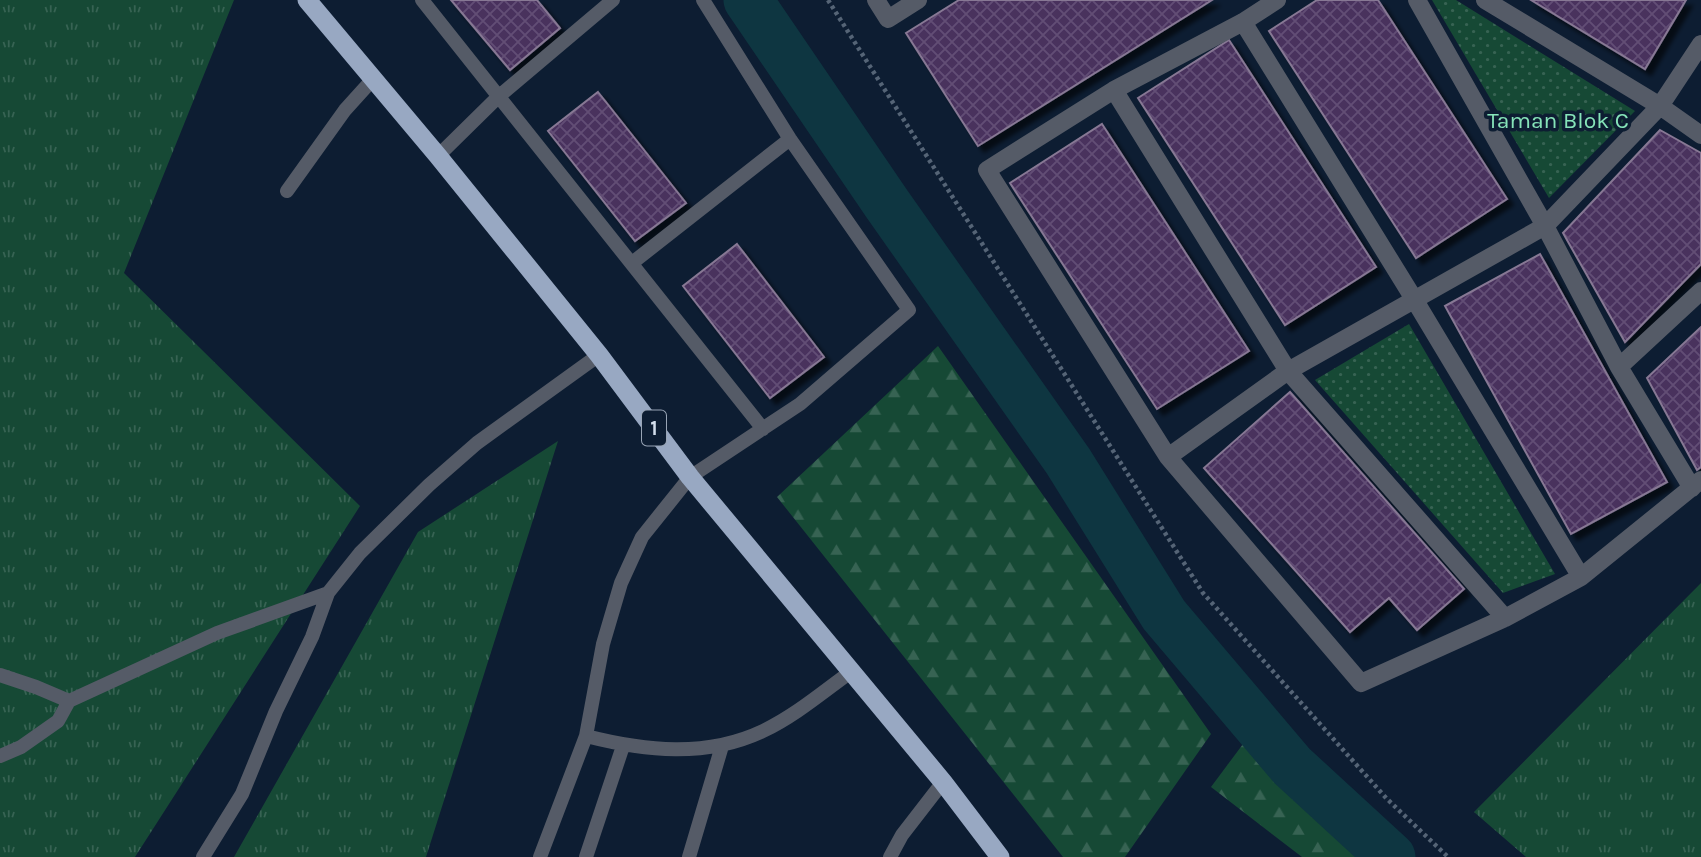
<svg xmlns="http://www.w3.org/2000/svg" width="1701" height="857" viewBox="0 0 1701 857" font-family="Karla,sans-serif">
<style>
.grass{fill:url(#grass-tufts)}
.forest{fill:url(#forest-firs)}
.park{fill:url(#park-dots)}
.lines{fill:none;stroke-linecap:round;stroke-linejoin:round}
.river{stroke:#0e3641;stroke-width:49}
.building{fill:url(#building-cross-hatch);stroke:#877894;stroke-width:2;filter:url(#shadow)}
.path{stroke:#556476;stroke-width:4.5;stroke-dasharray:3.5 3.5;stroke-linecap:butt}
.service{stroke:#555b67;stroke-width:14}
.minor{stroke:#555b67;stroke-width:18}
.trunk{stroke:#98a8c2;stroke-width:19}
.labels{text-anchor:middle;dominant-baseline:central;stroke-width:7;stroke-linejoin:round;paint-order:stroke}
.shield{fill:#0d1d32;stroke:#98a4b5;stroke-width:2}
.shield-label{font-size:21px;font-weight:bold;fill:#d3deed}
.park-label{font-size:23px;fill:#86e4b9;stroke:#0d1d32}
</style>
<defs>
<pattern id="grass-tufts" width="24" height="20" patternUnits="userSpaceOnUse" patternTransform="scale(1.75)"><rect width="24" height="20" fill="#164935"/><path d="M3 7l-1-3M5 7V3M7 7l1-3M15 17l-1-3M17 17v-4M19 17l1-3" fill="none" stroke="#376353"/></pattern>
<pattern id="forest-firs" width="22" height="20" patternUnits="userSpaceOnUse" patternTransform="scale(1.75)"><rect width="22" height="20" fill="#164935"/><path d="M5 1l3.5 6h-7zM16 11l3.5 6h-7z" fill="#376353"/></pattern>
<pattern id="park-dots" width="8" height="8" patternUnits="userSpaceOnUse" patternTransform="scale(1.75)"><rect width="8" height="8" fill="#164935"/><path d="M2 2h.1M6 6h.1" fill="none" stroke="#376353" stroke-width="1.8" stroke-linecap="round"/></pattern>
<pattern id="building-cross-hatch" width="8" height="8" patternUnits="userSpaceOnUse" patternTransform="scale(1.75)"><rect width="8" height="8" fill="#49315d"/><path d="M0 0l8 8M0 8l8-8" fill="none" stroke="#624e75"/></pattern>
<filter id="shadow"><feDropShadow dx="6" dy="6" stdDeviation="2" flood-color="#0009"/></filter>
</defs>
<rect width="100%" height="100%" fill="#0d1d32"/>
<path class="grass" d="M0,0H234L124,273L360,506L135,857H0Z
M558,441L426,857H234L418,532Z
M1701,583V857H1526L1474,812Z"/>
<path class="forest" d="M938,346L1211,734L1125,857H1063L777,497Z
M1246,740L1370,857H1302L1211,787Z"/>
<path class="park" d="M1432,0H1456L1635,111L1549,198Z
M1409,324L1555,574L1503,593L1315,380Z"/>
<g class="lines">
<path class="river" d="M748,0L887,204L1068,461L1164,615L1292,766L1391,857"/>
</g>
<path class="building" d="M451,0H537L560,28L510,70Z
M959,0H1212L978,146L906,33Z
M1317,0H1378L1507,199L1416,258L1269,31Z
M1531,0H1686L1645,69Z
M1229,40L1376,267L1285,325L1138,98Z
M598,92L686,203L635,241L548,131Z
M1102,124L1249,351L1157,409L1010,183Z
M1660,130L1701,153V264L1625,342L1563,233Z
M737,244L824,357L770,398L683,286Z
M1540,254L1667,482L1571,534L1445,306Z
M1701,327V467L1697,470L1647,378Z
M1290,392L1464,589L1417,630L1389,598L1350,632L1204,468Z"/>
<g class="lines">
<path class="path" d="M828,0L1203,593L1387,799L1448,857"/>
<path class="service" d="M422,0L763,429
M703,0L790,139L909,310L800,404L690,477L642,537L621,583L603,644L586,736C645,751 706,758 763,731C795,716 824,691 852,671
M438,156L498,97L613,0
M287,191L345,110L373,79
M632,263L790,139
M0,675L36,687L69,701L217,633L328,593
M0,756L21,747L58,721L69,701
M203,857L242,794L276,711L312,637L328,593L360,553L429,485L477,443L599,355
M540,857L586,736
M586,857L623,746
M689,857L722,746
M890,857L902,835L943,782"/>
<path class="minor" d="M876,0L888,19L918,0
M1277,0L1243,22L1114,90L987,170L1168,457L1361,683L1505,618L1581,577L1701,480
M1417,0L1545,226L1619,367L1692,488
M1485,0L1660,106L1701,135
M1243,22L1414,299L1581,577
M1114,90L1288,371L1505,618
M1619,367L1701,291
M1168,457L1288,371L1545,226L1660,106L1701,44"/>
<path class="trunk" d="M307,0L438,156L599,355L690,477L943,782L1000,857"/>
</g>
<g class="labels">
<rect class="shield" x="642" y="410.5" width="24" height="35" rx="5"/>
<g class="shield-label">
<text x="654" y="428">1</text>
</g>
<g class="park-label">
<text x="1558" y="120">Taman Blok C</text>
</g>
</g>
</svg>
